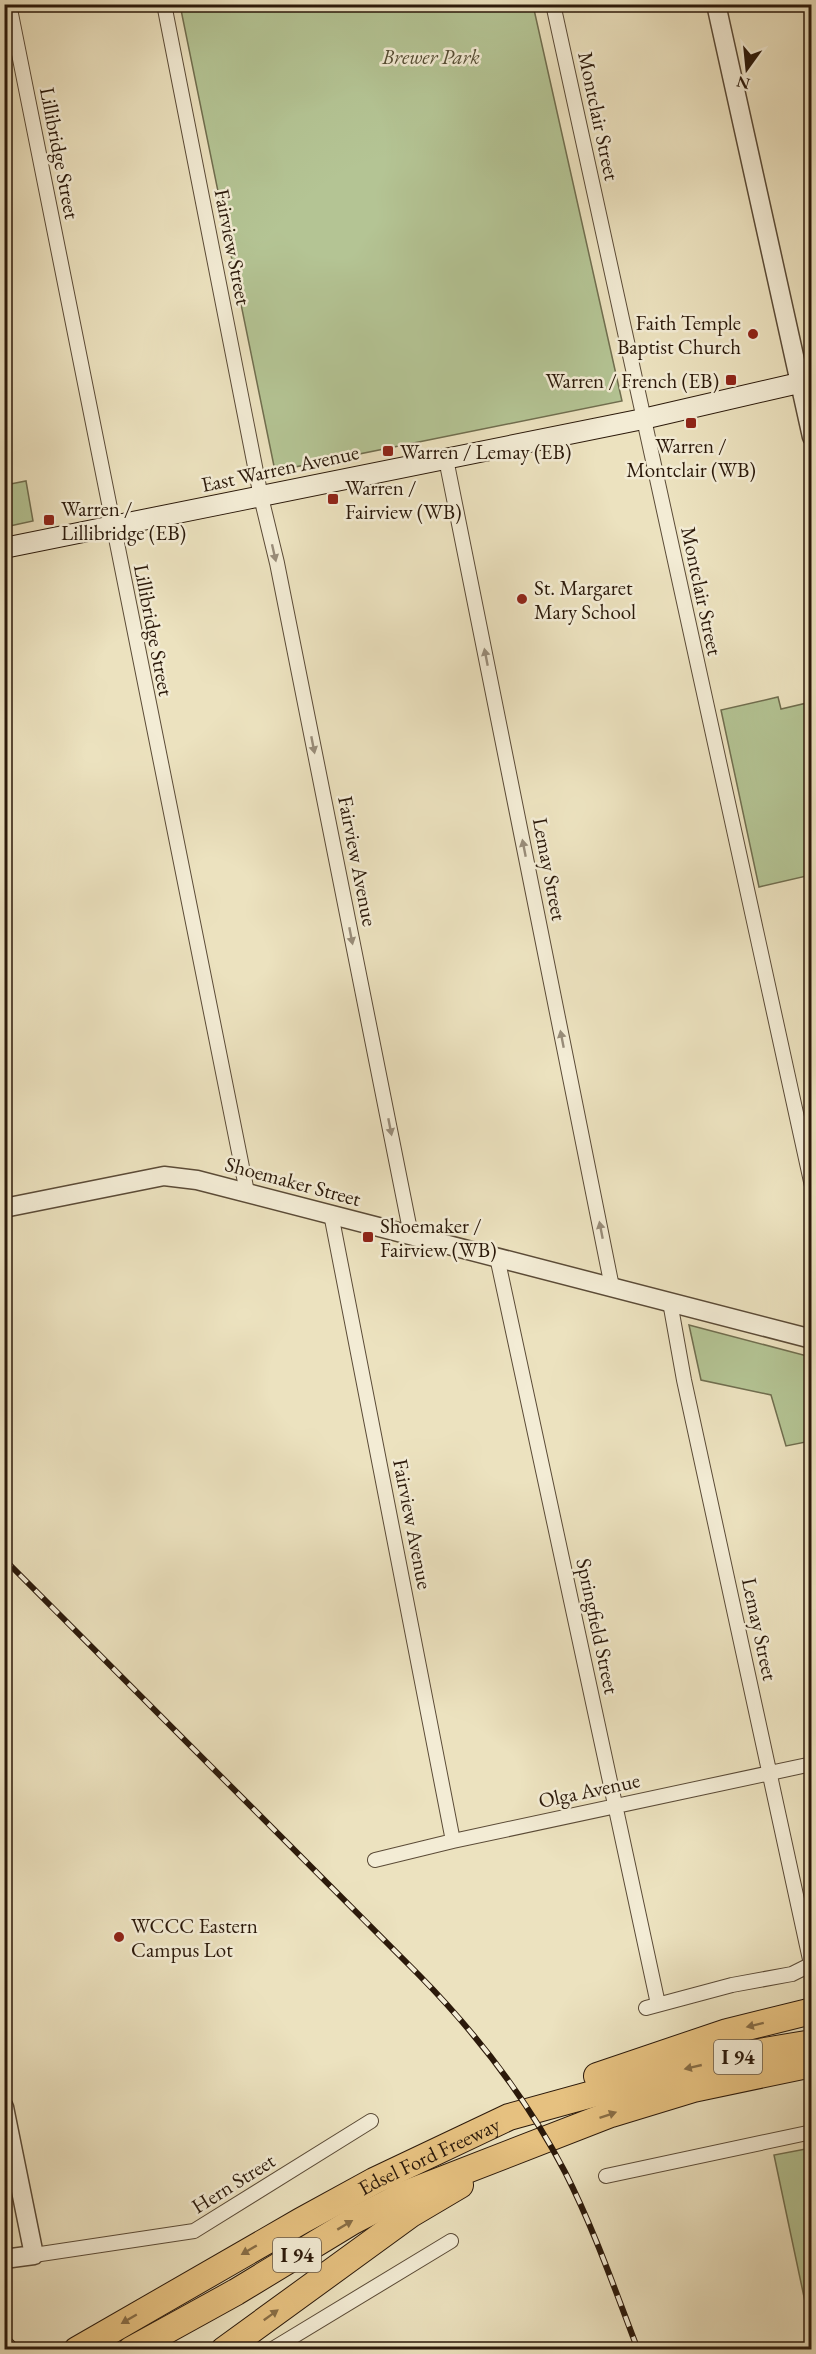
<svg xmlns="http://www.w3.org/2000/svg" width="816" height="2354" viewBox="0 0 816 2354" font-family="'EB Garamond',serif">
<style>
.green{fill:#b4c494;stroke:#706e4f;stroke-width:1.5}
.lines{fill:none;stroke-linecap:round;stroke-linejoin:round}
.minor-casing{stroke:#5b4b37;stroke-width:16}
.tertiary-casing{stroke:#5b4b37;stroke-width:21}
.secondary-casing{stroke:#2b190a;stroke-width:22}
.motorway-casing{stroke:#2b190a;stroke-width:28}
.minor{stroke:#f3ecd5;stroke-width:14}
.tertiary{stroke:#f3ecd5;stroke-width:18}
.secondary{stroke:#f3ecd5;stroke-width:20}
.motorway{stroke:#e6c180;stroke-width:26}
.rail-casing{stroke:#2b190a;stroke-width:6}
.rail{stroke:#f3ecd5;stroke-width:4;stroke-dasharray:11;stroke-linecap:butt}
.oneway{fill:#998d7a}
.oneway2{fill:#886d45}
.poi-dot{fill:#8f2418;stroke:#f3ecd5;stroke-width:2}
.labels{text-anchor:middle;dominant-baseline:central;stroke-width:5;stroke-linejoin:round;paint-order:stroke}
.shield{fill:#f3ecd5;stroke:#675847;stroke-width:1.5}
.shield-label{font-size:20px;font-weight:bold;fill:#2b190a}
.park-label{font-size:21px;font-style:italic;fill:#544c33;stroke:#f3ecd5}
.street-label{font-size:21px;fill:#2b190a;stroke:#f3ecd5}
.poi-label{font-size:21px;fill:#2b190a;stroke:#f3ecd5;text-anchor:start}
</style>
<rect width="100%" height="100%" fill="#ece2bf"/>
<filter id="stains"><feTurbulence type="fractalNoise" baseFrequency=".00333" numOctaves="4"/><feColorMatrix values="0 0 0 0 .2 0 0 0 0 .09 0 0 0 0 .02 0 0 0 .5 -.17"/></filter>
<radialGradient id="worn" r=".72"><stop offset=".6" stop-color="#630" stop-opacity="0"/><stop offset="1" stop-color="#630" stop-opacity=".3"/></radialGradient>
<path class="green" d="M180,5H533L622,401L275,471Z
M26,481L33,521L5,527V485Z
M778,697L781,709L811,702V875L759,887L721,710Z
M689,1325L811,1357V1441L786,1446L771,1395L701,1380Z
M811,2148H812L811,2330L774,2155Z"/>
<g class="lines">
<defs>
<path id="minor" d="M9,4L247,1192
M164,4L261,497L277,563L411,1235
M553,4L812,1186
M446,459L612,1287
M331,1214L453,1841
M497,1257L658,2004
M670,1302L684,1380L811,1964
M375,1860L453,1841L812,1764
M646,2008L732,1985L792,1974L812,1964
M606,2176L812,2132
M34,2255L194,2231L371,2121
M271,2350L451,2241"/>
<path id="tertiary" d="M716,4L812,437
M4,1208L164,1176L197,1180L812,1339
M4,2107L34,2255L4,2259"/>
<path id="secondary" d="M4,548L643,419L812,380
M4,2346L8,2350"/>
<g id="motorway">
<path d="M597,2076L727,2032L812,2011"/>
<path id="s1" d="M77,2350L301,2221L374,2181L509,2117L665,2074L747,2054L812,2043"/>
<path d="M131,2350L236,2292L353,2221L405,2194L611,2114L693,2089L812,2064"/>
<path d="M224,2350L411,2214L460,2185"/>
</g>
</defs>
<use href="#minor" class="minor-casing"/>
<use href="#tertiary" class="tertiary-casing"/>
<use href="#secondary" class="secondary-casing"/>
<use href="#motorway" class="motorway-casing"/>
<use href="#minor" class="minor"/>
<use href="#tertiary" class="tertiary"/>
<use href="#secondary" class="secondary"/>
<use href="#motorway" class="motorway"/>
<defs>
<path id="rail" d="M4,1559L419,1975C477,2034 527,2099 565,2172C594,2229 615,2290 638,2350"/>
</defs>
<use href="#rail" class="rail-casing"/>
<use href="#rail" class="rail"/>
</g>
<defs><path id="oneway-solid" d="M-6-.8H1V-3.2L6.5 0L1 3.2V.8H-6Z" transform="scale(1.5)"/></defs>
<g class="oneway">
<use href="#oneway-solid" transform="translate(274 553) rotate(77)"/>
<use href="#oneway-solid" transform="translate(486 657) rotate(-101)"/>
<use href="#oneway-solid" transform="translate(313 745) rotate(79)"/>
<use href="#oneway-solid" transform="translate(524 848) rotate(-101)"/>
<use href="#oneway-solid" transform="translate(351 936) rotate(79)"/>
<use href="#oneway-solid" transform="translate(562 1039) rotate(-101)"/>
<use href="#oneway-solid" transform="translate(390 1127) rotate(79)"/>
<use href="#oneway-solid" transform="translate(601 1230) rotate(-101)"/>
</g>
<g class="oneway2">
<use href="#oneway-solid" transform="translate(755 2025) rotate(166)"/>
<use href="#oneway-solid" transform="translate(693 2067) rotate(167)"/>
<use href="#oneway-solid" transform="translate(608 2115) rotate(-19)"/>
<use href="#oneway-solid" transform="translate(345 2225) rotate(-31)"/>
<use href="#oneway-solid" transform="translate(249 2250) rotate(150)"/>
<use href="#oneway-solid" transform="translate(271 2315) rotate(-36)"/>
<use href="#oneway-solid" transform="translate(129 2319) rotate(150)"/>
</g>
<g class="poi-dot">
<circle cx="753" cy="334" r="6"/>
<rect x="725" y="374" width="12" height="12" rx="3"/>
<rect x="685" y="417" width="12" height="12" rx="3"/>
<rect x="382" y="445" width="12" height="12" rx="3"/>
<rect x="327" y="493" width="12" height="12" rx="3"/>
<rect x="43" y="514" width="12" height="12" rx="3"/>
<circle cx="522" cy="599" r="6"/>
<rect x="362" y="1231" width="12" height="12" rx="3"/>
<circle cx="119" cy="1937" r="6"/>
</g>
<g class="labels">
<g class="shield">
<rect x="714" y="2040" width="48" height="34" rx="4.5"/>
<rect x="273" y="2238" width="48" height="34" rx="4.5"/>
</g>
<g class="shield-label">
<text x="738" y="2057">I 94</text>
<text x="297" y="2255">I 94</text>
</g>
<g class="park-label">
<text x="431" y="56">Brewer Park</text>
</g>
<g class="street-label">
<text transform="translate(599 116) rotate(78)">Montclair Street</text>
<text transform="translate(60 153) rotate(79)">Lillibridge Street</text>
<text transform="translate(233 247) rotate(79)">Fairview Street</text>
<text transform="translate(280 468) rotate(-12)">East Warren Avenue</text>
<text transform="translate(702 591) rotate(78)">Montclair Street</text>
<text transform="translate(154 630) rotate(79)">Lillibridge Street</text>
<text transform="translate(358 861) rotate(79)">Fairview Avenue</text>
<text transform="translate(550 869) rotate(79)">Lemay Street</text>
<text transform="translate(293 1181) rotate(15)">Shoemaker Street</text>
<text transform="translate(413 1524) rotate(79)">Fairview Avenue</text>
<text transform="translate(598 1626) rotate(78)">Springfield Street</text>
<text transform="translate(760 1629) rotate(78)">Lemay Street</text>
<text transform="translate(589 1790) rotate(-12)">Olga Avenue</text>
<text stroke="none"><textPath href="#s1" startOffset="402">Edsel Ford Freeway</textPath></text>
<text transform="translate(233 2183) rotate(-32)">Hern Street</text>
</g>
<g class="poi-label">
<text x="741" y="322" text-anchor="end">Faith Temple<tspan x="741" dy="24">Baptist Church</tspan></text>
<text x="719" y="380" text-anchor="end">Warren / French (EB)</text>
<text x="691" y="445" text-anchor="middle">Warren /<tspan x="691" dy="24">Montclair (WB)</tspan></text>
<text x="400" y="451">Warren / Lemay (EB)</text>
<text x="345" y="487">Warren /<tspan x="345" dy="24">Fairview (WB)</tspan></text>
<text x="61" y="508">Warren /<tspan x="61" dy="24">Lillibridge (EB)</tspan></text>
<text x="534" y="587">St. Margaret<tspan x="534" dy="24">Mary School</tspan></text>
<text x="380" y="1225">Shoemaker /<tspan x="380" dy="24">Fairview (WB)</tspan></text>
<text x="131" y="1925">WCCC Eastern<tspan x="131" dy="24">Campus Lot</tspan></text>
</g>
</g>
<rect width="816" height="2354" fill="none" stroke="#ece2bf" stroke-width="24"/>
<rect x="6" y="6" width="804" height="2342" fill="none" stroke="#2b190a" stroke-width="3"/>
<rect x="12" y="12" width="792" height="2330" fill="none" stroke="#2b190a" stroke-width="1.5"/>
<g transform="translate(747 69) rotate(195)" stroke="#f3ecd5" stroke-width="4.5" paint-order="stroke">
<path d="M0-4.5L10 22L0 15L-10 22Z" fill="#2b190a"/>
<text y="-9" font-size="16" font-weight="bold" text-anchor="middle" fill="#2b190a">N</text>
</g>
<rect width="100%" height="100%" filter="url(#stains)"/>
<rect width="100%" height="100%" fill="url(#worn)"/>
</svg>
